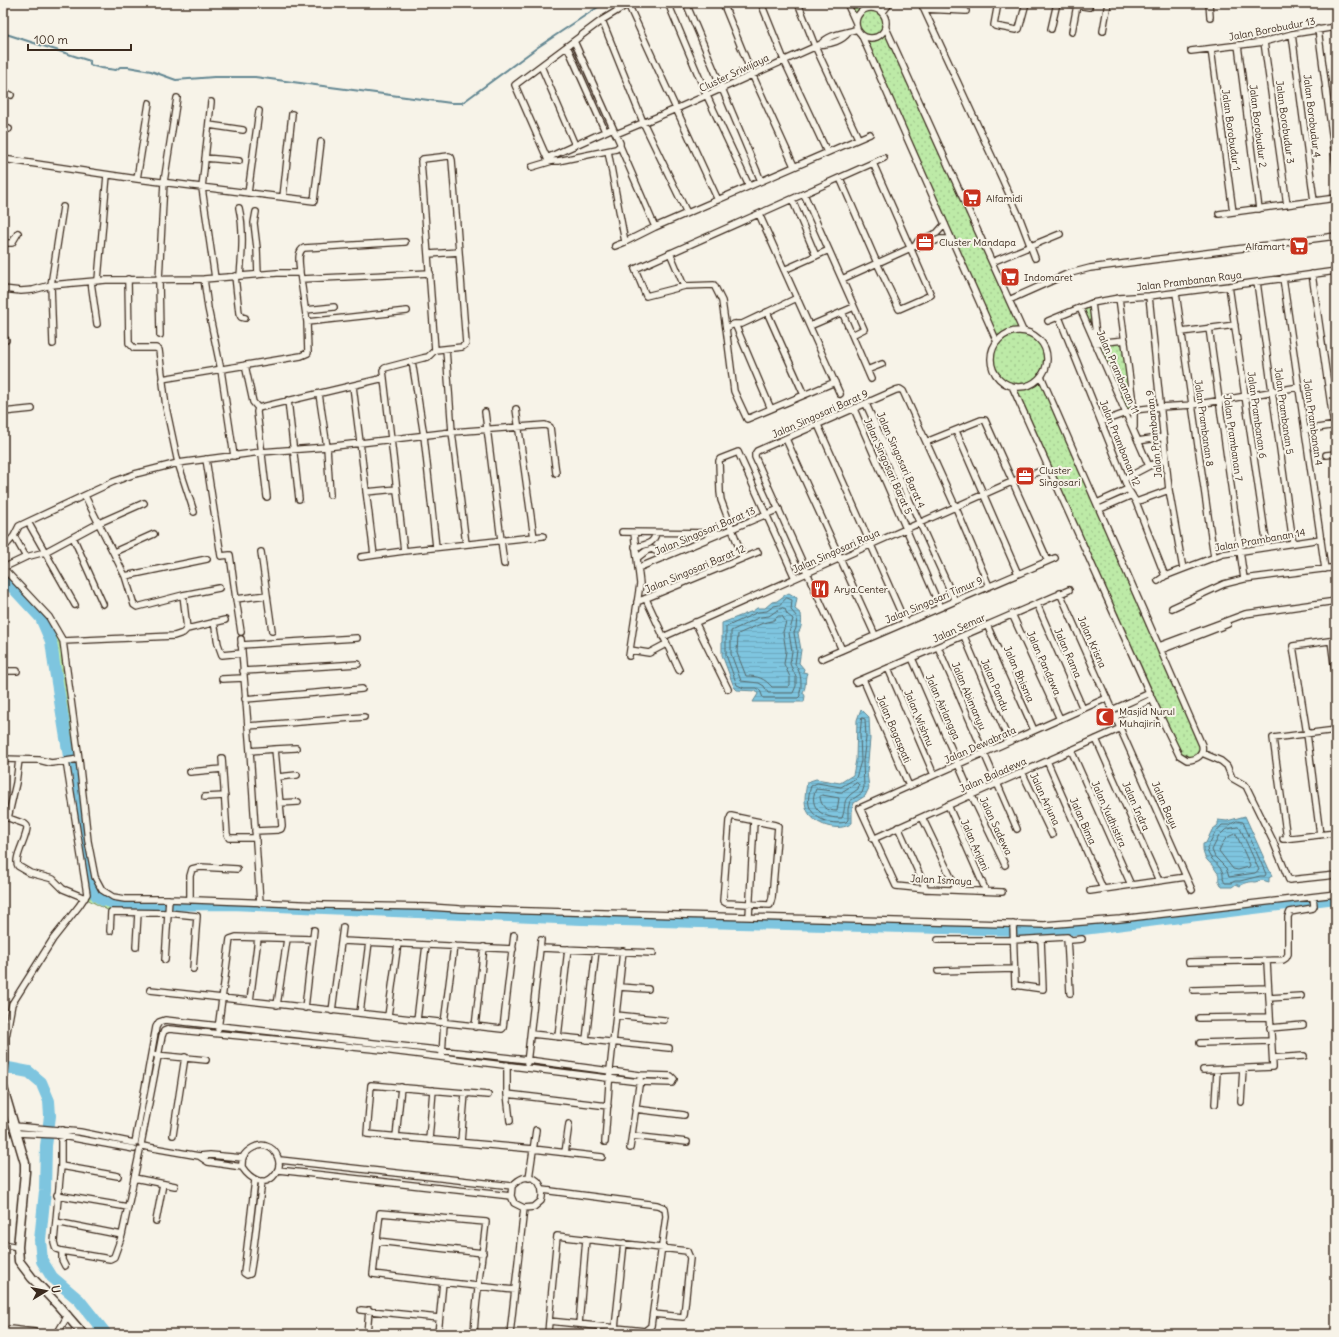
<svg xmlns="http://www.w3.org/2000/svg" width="1339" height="1337" viewBox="0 0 1339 1337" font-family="Delius,sans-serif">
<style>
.green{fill:url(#green-dots);stroke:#7c8a62}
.water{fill:url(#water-rules);stroke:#638792}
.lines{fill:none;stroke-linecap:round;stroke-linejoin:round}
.shore{stroke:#56686b;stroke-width:1}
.stream{stroke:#638792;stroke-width:2}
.river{stroke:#7ec5df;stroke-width:12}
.street-casing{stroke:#3b2a1e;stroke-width:8}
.secondary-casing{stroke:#3b2a1e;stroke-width:11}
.street{stroke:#f7f3e8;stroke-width:5.5}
.secondary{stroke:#f7f3e8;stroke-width:8}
.labels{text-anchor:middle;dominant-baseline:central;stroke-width:4;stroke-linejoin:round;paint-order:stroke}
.street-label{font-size:10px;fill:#3b2a1e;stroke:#f7f3e8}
.poi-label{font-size:10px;fill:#3b2a1e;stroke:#f7f3e8;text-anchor:start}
</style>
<defs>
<pattern id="green-dots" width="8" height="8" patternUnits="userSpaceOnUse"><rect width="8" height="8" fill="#bdeaa7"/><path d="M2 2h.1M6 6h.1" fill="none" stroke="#a3c98f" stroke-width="1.8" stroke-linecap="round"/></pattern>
<pattern id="water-rules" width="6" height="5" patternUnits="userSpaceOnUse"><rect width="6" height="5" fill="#7ec5df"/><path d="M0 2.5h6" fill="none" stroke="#6ea9bf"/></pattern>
</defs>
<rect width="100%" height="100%" fill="#f7f3e8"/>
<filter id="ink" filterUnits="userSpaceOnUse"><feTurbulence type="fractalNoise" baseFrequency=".025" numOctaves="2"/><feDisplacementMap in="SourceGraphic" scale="8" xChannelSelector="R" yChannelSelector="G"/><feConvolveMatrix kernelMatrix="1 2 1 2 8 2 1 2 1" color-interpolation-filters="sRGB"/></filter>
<g filter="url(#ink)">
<path class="green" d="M847,3H876L885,18V26L1023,331C1044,336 1053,356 1042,376L1202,745L1196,758L1181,757L1050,471L1040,468L1045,462L1012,386C993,378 986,360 997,342L861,34C855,27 851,12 847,3Z
M1092,303L1097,342L1125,340L1134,430L1080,308Z
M3,568L59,633L88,841L97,884L113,897L1044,925L1336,894V898L1083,929L1025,930L648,921L200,904L170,905L168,913L111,912L85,898L67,770L70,761L54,664L51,641L41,618L3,577Z"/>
<path class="water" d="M789,593L797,598L795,609L801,614C802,621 802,628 798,633L801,650L799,663L804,669L803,672L807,673C804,680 807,686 803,692L805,696L804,702H753L758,694L756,691L737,690L734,687L722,655V623L753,611L757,608H765L772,602L777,601L785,595Z
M861,709L869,717L870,739L867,772L869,788L865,796L854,803L852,809V823C839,833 813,825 807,810C803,801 806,791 807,782L816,779L840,783L853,775L856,760L857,720Z
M1245,816L1272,876L1269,878V882L1262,880L1255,882C1251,881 1244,883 1240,886L1236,884L1232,887H1222C1221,885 1220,883 1219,881C1218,878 1220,875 1217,872C1210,860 1202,861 1203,844L1206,843L1212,830L1218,825V820L1227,821Z"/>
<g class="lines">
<path class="shore" d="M787,598L792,600L791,610L797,617L796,628L794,633L797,650L795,664C800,673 801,675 801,686C801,690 799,692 800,696L798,698H763L760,690L757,688H744L737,685L726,655V627L758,612L767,611L774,606L779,605Z
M783,608L785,609L787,614L793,619L789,633L792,651L790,664L796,677V686L793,693H768L764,686L759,683L741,681L731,654V631L760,617L769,616L776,611Z
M779,616H782L786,622L783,632L786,651L784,664L790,677V685L788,687H772C764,678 758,676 746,676L737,653L738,634L763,623L772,621Z
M862,718L865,719L866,738L863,761L864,787L862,793L850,801L848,809V820L846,822C834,825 816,821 810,808C807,801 809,793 811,786L817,783L841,787L856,778L861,761L860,734Z
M857,783L859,785L858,789C839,802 848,801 842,818C824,819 807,808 816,789L841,792Z
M822,795L839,798L837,811C827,811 821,807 820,797Z
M1237,821L1243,822L1266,874L1265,876H1260L1240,881H1235L1231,883H1225C1222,879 1224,875 1222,871C1217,862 1208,859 1207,848L1215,833L1222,825H1229Z
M1238,827L1240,828L1259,870L1255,873L1229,877L1226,868L1215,857L1212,850L1219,836L1225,830Z
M1236,834L1250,865L1249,867L1238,870L1233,869L1219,851C1223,841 1226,836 1236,834Z"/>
<path class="stream" d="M3,33L90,61V65L101,68L116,70L120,67H128L151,71L176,80L214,77H255L451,103H462L538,47L604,3"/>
<path class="river" d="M3,577L41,618L51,641L54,664L90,886L97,896L103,900L119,904L140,905L231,904L582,919L1025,930L1083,929L1336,898
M3,1067L29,1072L41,1082L49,1101L50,1116L46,1146L45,1191L40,1240L42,1261L52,1277L79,1300L106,1334"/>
<defs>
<path id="street" d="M668,3L707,96L749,186
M686,3L761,181
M723,3L752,74L794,166
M761,3L784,60L827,152
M798,3L815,46L858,138
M847,3L856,23
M921,3L1000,174L1019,216L1035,258
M998,3L994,25L995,26L1016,30L1019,29L1026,3
M1065,3L1089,7
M1209,3L1210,17
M628,4L718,200
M856 23a15 15 0 1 1 30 0a15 15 0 1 1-30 0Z
M924,9L966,11
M882,13L890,3
M602,20L643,122L687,213
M885,26L1023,331
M1051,29L1057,3
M1318,29L1336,164
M1103,31L1108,3
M1072,32L1077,5
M861,34L997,342
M1292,34L1314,201
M574,41L613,128L620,143V146L616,149L558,161H552L547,158L515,85Z
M574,41L602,20L630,3
M1264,42L1287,205
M821,44C830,45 843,40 848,33
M1238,45L1259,209
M567,46L605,131
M1211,49L1233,212
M1191,51L1264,42L1292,34L1336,27
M541,66L575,145
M3,92L11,95
M211,102L202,188L215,278
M209,125L243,130
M3,127L9,129
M616,134L676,109L821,44C830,33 845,34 857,29
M608,151L625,242L655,227L620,146
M205,158L239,161
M547,158L613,128
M3,159L137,179L314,201L321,142
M532,167L552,161
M840,178L877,263L899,309L931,295L873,163
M137,179L149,103
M248,193L259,111
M804,194L864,329L852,335
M283,197L292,114
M792,199L816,256
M239,208C244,229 242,254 240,276
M256,212L254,223L257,248L258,275
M759,214L840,394
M1219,214L1336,198
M655,227L870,134
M3,243H12L18,233
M615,246L625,242
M915,246L918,241L937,233L945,224
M915,246L921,247L940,239H951
M670,253L684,286L714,285L722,301L726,329
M429,254L459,252
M992,262L1060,234
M784,270L829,250
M300,273C300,265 296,252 304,248L405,242
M1312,274L1334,426
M235,276L239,313L241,317L245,318
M1283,278L1325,569
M128,279L129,343L134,348H156L159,350L166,407L178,463L194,512
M204,279L208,308L221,370L234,456
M301,279L430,273
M842,279L915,246
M98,280L107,175
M91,282L97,324
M1257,282L1293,543
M685,286L646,296L635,269L884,158
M1229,286L1267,547
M3,289L21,291L33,290L51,285L106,280L204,279L277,273H300L307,322L308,353L301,356L162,379
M1176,293L1214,557
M1149,296L1169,490L1183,569
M797,298L742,324H734L726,328L734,391L747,419L835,382
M1119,298L1134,410V427
M1009,300L1067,274L1090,268L1336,236
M1092,303L1097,342
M1080,308L1149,466
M306,310L334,307
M767,312L804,395
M842,312L871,379
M1059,317L1128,489L1136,502L1165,576
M1048,321L1092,303L1119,298L1149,296L1229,286L1336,271
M307,322L407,311
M735,324L771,409
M810,326L854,307
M1209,328L1244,579
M991 359a28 28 0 1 1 56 0a28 28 0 1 1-56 0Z
M1182,332L1235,325
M160,335L159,280L164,182L177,98
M3,340H6
M1095,343L1125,340
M53,344L51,285L63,207
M446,349L452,432L466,544
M412,361L424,436L436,547
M245,365L253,402L258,408
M867,370L882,364
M353,386L374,555
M1012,386L1152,699L1179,755L1187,760C1197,760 1204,755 1202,745L1041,376
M319,394L327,447L330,495
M288,400L299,499
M866,404L955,601
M258,408L384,378
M258,408L257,412L267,497
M516,409L534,538
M854,409L940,607
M3,412L32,409
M485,412L504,564
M1101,422L1134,410L1160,407L1193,405L1299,387
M818,425L905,622
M1305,430L1336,425
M956,431L1018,574
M786,439L875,635
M1138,441L1164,437
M926,442L981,420H985L1048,561
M1326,455L1336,454
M206,459L221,556L230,555L236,599
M1124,479L1149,466L1166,459
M366,492L397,489
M85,496L125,576L207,559
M1136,502L1169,490
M1097,503L1128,489
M1100,509L1132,495
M28,522L75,605
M622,532L719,533
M14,536L26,557
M73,537L103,604
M635,547C645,545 654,544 656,533
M3,549L14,536L19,526L113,482L135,474L178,463L261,452L327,447L452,432L545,425L550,427L556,473
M404,551L383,370L385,368L423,358L428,357L435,350L462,347L466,344L452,160L451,157L449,156L423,159L421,161L435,350
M114,552L154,534
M261,552L272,631
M361,557L404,551L543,536
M637,558L646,551L652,549L661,554L662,558
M743,558L721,500L720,492L719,461L720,459L738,452L795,578
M3,568L49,617L63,641L79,759L88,841L95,877L102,890L113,897L125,899H169L324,905L429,907L460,909L1044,925L1120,919L1336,894
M3,568L26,557L45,552L99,523L144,503
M638,568L779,509
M125,576L134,605L137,607L183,595L219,588
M1158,581L1165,576L1183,569L1223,554L1321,539
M1060,593L1192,890
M183,595L187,629
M646,599L679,670
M637,602L758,552
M1037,604L1083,709
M1172,608L1224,584L1244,579L1330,568
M1012,614L1060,719
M214,622L218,644L222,655L242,653
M695,622L728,689
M987,625L1034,730
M241,632L236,599L267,595
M964,636L1009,741
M663,637L1016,480L1041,471H1050
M241,639L250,751L260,903
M63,641L174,636L183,633L187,629L225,620
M1331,641L1336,679
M241,645L357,638
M1159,646L1245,614L1336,601
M938,647L1017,829
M630,650L649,653L666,644
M842,650L755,457V454L757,451L896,390L900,389L903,391L956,508L989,586
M1161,650L1228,624
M629,656L640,584L634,533
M912,658L971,794L1005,865
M821,659L1055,558
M888,668L934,775
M3,671H17
M243,671L358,664
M222,679L244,678
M863,679L909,786
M856,682L1069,590
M245,699L362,689
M1112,710L1150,693
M1116,716L1152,699
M248,726L364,717
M1096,739L1159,881
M275,749L296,748
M1071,750L1131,885
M250,751L275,749L282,826L281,829L278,830L255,831
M1202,753L1221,761L1227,766L1232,778L1246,786L1273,841L1289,880L1336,875
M222,758L227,834L229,838H256
M3,759L39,760L51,763L66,761L87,894L79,906L53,939L12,1004L6,1037V1063L5,1075L3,1080
M66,761L79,759
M1047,761L1103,889
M190,772L222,769
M1022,772L1052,835
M278,777L297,775
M205,797L225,796
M280,803L298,802
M948,805L986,891
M3,816L25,824L27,826C28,837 13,858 18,866L30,873L53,879L63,889L85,898
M731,816L775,825L778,826L772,898L770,905L726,903L723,901L729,821Z
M922,817L957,890
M8,818L16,783L19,760
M898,827L926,889
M1320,835L1307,734L1293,646L1336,640
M873,839L1121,728
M1283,839L1336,833
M1287,839L1273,738L1336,730
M1090,891L1186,877
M1002,892L926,889L896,886L860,808L1107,698
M190,900V876L192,869L200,867L237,869
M749,917L754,821
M1013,924L1015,985L1043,989L1041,939
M110,931L111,912L168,913L197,916L193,969
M1067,937L1070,993
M938,940H1013L1067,937L1071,940L1082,939
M342,941L513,949
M136,947L138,913
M541,948L653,953
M165,960L169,899
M1189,962L1283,960L1286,958L1288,954V917L1290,912L1313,908L1314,906L1313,897
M938,971L1014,969
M619,987L648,989
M150,990L502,1029L503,1028L514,935
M1193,990L1268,988
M1269,998L1301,996
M250,1001L258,938
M277,1005L287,939
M305,1008L314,930
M332,1011L343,927
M360,1013L369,942
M616,1015L664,1020
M388,1016L398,943
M1199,1018L1270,1017
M417,1020L426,945
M475,1027L484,947
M1270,1028L1303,1025
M218,1029L230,939L236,937L313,939
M531,1034L669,1048
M558,1037L568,949
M586,1040L596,950
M1200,1043L1271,1041
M156,1055L206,1060
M442,1055L444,1023L454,946
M1273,1058L1304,1056
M527,1063L541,940
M507,1065V1094L510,1121
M1203,1070L1273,1067L1267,962
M507,1094L608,1106
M488,1095L371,1085L367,1134L533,1149L602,1157
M1241,1102L1243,1069
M1215,1104L1217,1071
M635,1109L684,1115
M14,1126L80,1132L134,1143
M63,1130L61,1136V1166L54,1242L56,1249L62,1251L110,1259L114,1257L122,1235L140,1150
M17,1133L57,1135L134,1149
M173,1135L185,1057
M632,1136L687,1142
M396,1137L401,1087
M429,1140L433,1090
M461,1142L465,1093
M605,1142L610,1070L623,951
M135,1143L156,1027L159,1022L165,1020L528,1060L640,1075L671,1076L674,1079L672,1083L639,1082L383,1050L169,1029L164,1031L162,1036L141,1144
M142,1146L199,1156L210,1155L243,1158
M630,1148L640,1079
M565,1153L569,1124
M199,1156L208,1162L242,1167C250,1179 265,1189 276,1173C283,1164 277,1149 266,1146C258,1143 247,1150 243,1157C242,1160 242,1164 242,1167
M280,1160L512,1186C515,1183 518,1180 523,1178C538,1174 545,1188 541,1201L534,1207L524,1208L514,1203L511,1196L512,1186
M61,1166L118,1176
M278,1170L511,1196
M134,1178L175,1186
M529,1178L536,1130
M255,1180L244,1273L247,1275L250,1274L252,1262L262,1181
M543,1190L657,1205L665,1208L666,1216L651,1326L645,1331L549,1321L557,1236L687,1251L690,1258L684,1315L683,1317L653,1314
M57,1195L128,1207
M156,1221L163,1184
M56,1222L122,1235
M377,1241L483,1253
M3,1244L18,1247
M62,1251V1260L65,1266
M361,1310L439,1318
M579,1324L586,1239
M615,1328L624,1243
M548,1333L549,1321
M5,1334L10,1329L35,1332L36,1334
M57,1334L68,1315
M367,1334L369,1310
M438,1334L443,1282
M474,1334C476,1296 482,1259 486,1222L380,1213L373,1274C420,1280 468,1285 515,1290
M510,1334L524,1208"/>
<path id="secondary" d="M3,1088L25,1163V1172L18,1247L19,1261L32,1278L57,1304L83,1334"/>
</defs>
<use href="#street" class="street-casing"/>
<use href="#secondary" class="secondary-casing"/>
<use href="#street" class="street"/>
<use href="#secondary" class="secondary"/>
</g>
</g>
<defs>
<symbol id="supermarket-square" viewBox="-11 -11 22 22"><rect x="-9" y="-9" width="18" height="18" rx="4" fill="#c8321e" stroke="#f7f3e8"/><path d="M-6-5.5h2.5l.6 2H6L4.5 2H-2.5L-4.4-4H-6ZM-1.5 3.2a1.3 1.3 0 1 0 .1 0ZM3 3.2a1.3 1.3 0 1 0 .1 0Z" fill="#fff"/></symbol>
<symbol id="office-square" viewBox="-11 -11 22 22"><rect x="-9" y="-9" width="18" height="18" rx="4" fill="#c8321e" stroke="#f7f3e8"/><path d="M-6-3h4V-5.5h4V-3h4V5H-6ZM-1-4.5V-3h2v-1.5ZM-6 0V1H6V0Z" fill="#fff"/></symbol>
<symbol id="restaurant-square" viewBox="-11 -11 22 22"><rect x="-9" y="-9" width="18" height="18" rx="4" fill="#c8321e" stroke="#f7f3e8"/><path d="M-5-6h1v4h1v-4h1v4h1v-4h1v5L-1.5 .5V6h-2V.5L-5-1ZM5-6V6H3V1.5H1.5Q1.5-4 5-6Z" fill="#fff"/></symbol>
<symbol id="mosque-square" viewBox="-11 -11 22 22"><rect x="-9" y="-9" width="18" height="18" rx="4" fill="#c8321e" stroke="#f7f3e8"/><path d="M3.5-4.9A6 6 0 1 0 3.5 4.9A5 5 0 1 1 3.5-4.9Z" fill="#fff"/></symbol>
</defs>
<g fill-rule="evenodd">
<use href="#supermarket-square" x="961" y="187" width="22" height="22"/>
<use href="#office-square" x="914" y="231" width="22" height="22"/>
<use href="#supermarket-square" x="1288" y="235" width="22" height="22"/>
<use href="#supermarket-square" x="999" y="266" width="22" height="22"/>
<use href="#office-square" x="1014" y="465" width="22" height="22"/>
<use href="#restaurant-square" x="809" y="578" width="22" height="22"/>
<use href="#mosque-square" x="1094" y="706" width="22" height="22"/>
</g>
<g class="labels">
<g class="street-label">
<text transform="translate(1272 29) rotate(-11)">Jalan Borobudur 13</text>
<text transform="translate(734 73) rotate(-25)">Cluster Sriwijaya</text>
<text transform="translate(1312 116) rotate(83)">Jalan Borobudur 4</text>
<text transform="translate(1285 122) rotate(82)">Jalan Borobudur 3</text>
<text transform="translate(1258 126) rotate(83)">Jalan Borobudur 2</text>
<text transform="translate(1231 130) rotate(82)">Jalan Borobudur 1</text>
<text transform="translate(1189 281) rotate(-7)">Jalan Prambanan Raya</text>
<text transform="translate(1118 372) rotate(66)">Jalan Prambanan 11</text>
<text transform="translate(1284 411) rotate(82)">Jalan Prambanan 5</text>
<text transform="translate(820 414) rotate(-24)">Jalan Singosari Barat 9</text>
<text transform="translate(1257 415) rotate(82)">Jalan Prambanan 6</text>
<text transform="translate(1313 422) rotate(82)">Jalan Prambanan 4</text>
<text transform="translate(1204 423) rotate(82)">Jalan Prambanan 8</text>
<text transform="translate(1154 434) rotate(-96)">Jalan Prambanan 9</text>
<text transform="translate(1233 438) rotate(82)">Jalan Prambanan 7</text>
<text transform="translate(1120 443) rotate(68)">Jalan Prambanan 12</text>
<text transform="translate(901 460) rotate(66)">Jalan Singosari Barat 4</text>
<text transform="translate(888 466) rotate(66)">Jalan Singosari Barat 5</text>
<text transform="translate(705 531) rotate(-23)">Jalan Singosari Barat 13</text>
<text transform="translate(1260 540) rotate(-10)">Jalan Prambanan 14</text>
<text transform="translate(836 551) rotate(-24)">Jalan Singosari Raya</text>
<text transform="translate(695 569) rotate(-23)">Jalan Singosari Barat 12</text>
<text transform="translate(934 600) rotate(-23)">Jalan Singosari Timur 9</text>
<text transform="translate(959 628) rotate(-24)">Jalan Semar</text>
<text transform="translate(1092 642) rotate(66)">Jalan Krisna</text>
<text transform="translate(1068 653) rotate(66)">Jalan Rama</text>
<text transform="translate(1044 663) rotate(66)">Jalan Pandawa</text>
<text transform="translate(1019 674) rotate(66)">Jalan Bhisma</text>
<text transform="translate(995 685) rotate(67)">Jalan Pandu</text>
<text transform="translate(969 696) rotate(67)">Jalan Abimanyu</text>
<text transform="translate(943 707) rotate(66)">Jalan Airlangga</text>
<text transform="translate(919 718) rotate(67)">Jalan Wishnu</text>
<text transform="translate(894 729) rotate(67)">Jalan Bagaspati</text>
<text transform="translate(980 745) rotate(-24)">Jalan Dewabrata</text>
<text transform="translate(993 775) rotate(-24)">Jalan Baladewa</text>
<text transform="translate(1045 799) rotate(65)">Jalan Arjuna</text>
<text transform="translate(1165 805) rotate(66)">Jalan Bayu</text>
<text transform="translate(1136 806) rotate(66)">Jalan Indra</text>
<text transform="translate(1109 814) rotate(66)">Jalan Yudhistira</text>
<text transform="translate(1083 821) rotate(66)">Jalan Bima</text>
<text transform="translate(996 826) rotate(65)">Jalan Sadewa</text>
<text transform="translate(975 845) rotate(66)">Jalan Anjani</text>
<text transform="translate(941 880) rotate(3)">Jalan Ismaya</text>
</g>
<g class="poi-label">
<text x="986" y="198">Alfamidi</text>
<text x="939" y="242">Cluster Mandapa</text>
<text x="1285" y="246" text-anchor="end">Alfamart</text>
<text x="1024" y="277">Indomaret</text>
<text x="1039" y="470">Cluster<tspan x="1039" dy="12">Singosari</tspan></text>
<text x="834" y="589">Arya.Center</text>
<text x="1119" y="711">Masjid Nurul<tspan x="1119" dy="12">Muhajirin</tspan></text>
</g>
</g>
<rect width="1339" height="1337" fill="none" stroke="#f7f3e8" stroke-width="16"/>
<rect x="8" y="8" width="1323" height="1321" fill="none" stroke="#3b2a1e" stroke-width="1.5" filter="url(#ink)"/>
<g transform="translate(46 1291) rotate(80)" stroke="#f7f3e8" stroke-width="3" paint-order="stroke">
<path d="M0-3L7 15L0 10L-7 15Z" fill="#3b2a1e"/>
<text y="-6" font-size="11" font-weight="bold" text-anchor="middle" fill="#3b2a1e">U</text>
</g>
<path d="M28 44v6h103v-6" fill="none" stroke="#3b2a1e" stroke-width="2"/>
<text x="34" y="44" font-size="12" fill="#3b2a1e" stroke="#f7f3e8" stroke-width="3" paint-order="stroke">100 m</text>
</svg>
